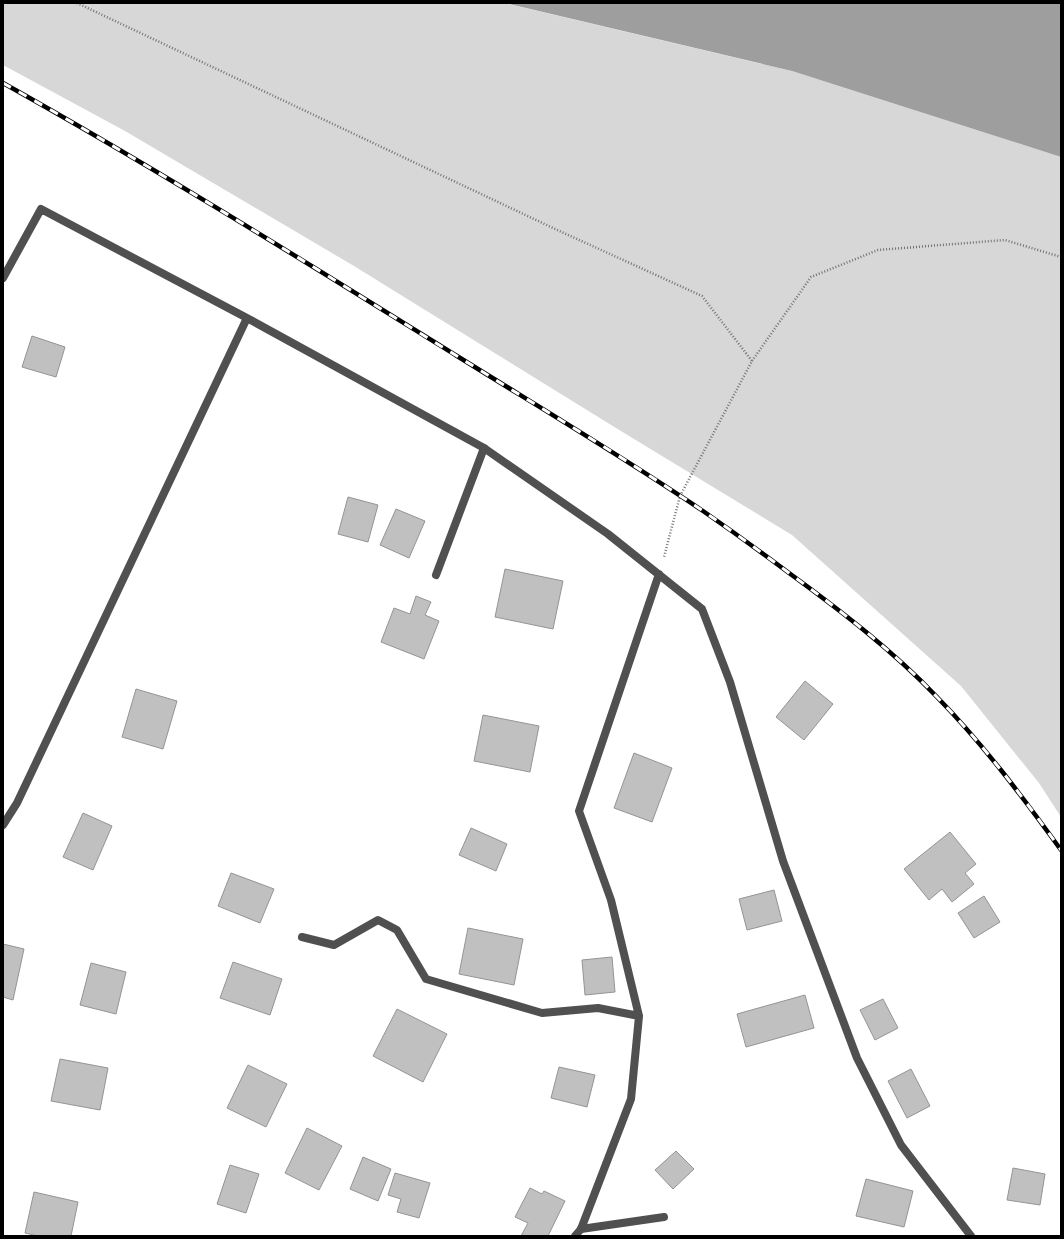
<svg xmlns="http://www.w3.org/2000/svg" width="1064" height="1239" viewBox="0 0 1064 1239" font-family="Rubik,sans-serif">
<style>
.green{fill:#d7d7d7}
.water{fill:#9e9e9e}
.building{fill:#c0c0c0;stroke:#949494}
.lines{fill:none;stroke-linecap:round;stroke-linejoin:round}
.path{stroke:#727272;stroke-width:2.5;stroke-dasharray:1 2;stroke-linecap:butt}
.lane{stroke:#505050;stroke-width:8}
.street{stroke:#505050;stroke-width:8}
.rail-casing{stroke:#000;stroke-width:4.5}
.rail{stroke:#fff;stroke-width:3;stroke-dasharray:9;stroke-linecap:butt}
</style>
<rect width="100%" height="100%" fill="#fff"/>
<path class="green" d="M3,3H504L792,71L1061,157V817L1039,783L961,686L792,535L616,428L354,266L125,131L3,65Z"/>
<path class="water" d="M505,3H1061V157L792,71Z"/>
<path class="building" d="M32,336L65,347L56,377L22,367Z
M348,497L378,505L368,542L338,534Z
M396,509L425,521L409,558L380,545Z
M505,569L563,581L553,629L495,617Z
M416,596L431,602L425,615L439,621L424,659L381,642L394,608L410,614Z
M805,681L833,704L804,740L776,717Z
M136,689L177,701L163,749L122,737Z
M483,715L539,726L530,772L474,761Z
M634,753L672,768L652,822L614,808Z
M83,813L112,826L93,870L63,857Z
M471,828L507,844L496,871L459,855Z
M950,832L976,864L965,873L974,884L952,902L942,889L929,900L904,869Z
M231,873L274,889L260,923L218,906Z
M774,890L782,921L747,930L739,899Z
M984,896L1000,922L974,938L958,913Z
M468,928L523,939L514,985L459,974Z
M3,944L24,949L13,1000L3,997Z
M612,957L615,992L585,995L582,960Z
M233,962L282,979L270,1015L220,998Z
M91,963L126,972L116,1014L80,1005Z
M805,995L814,1028L746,1047L737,1014Z
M883,999L898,1028L875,1040L860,1010Z
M397,1009L447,1034L423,1082L373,1056Z
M60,1059L108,1068L100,1110L51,1101Z
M248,1065L287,1084L266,1127L227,1108Z
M559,1067L595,1075L587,1107L551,1098Z
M911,1069L930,1106L907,1118L888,1081Z
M307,1128L342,1146L319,1190L285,1173Z
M676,1151L694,1169L673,1189L655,1170Z
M363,1157L391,1169L378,1201L350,1189Z
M230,1165L259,1174L246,1213L217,1204Z
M1013,1168L1045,1174L1040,1205L1007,1200Z
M395,1173L430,1183L419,1218L397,1212L401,1199L388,1195Z
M866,1179L913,1191L904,1227L856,1216Z
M530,1188L542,1194L544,1191L565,1201L548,1236H521L528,1223L515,1217Z
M34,1192L78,1202L71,1236H38L25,1233Z"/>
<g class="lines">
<path class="path" d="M77,3L553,228L702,296L752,361L680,496L664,557
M752,361L811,277L878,250L1005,240L1061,257"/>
<path class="lane" d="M436,575L484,448
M581,1229L664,1217"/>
<path class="street" d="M3,278L41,209L247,318L484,448L608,534L702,609L730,682L783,861L857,1058L901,1145L971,1236
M3,825L17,803L247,318
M302,937L334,945L378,920L397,930L426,979L542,1013L598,1008L639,1016
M575,1236L581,1229L631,1099L639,1016L611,900L579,811L659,574"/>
<defs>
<path id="rail" d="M3,83C157,169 307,263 457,356C539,407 623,457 703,511C732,531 761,552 789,573C841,611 892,650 936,696C983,744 1022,796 1061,850"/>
</defs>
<use href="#rail" class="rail-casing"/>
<use href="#rail" class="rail"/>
</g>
<rect width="1064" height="1239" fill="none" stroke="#000000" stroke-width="8"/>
</svg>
